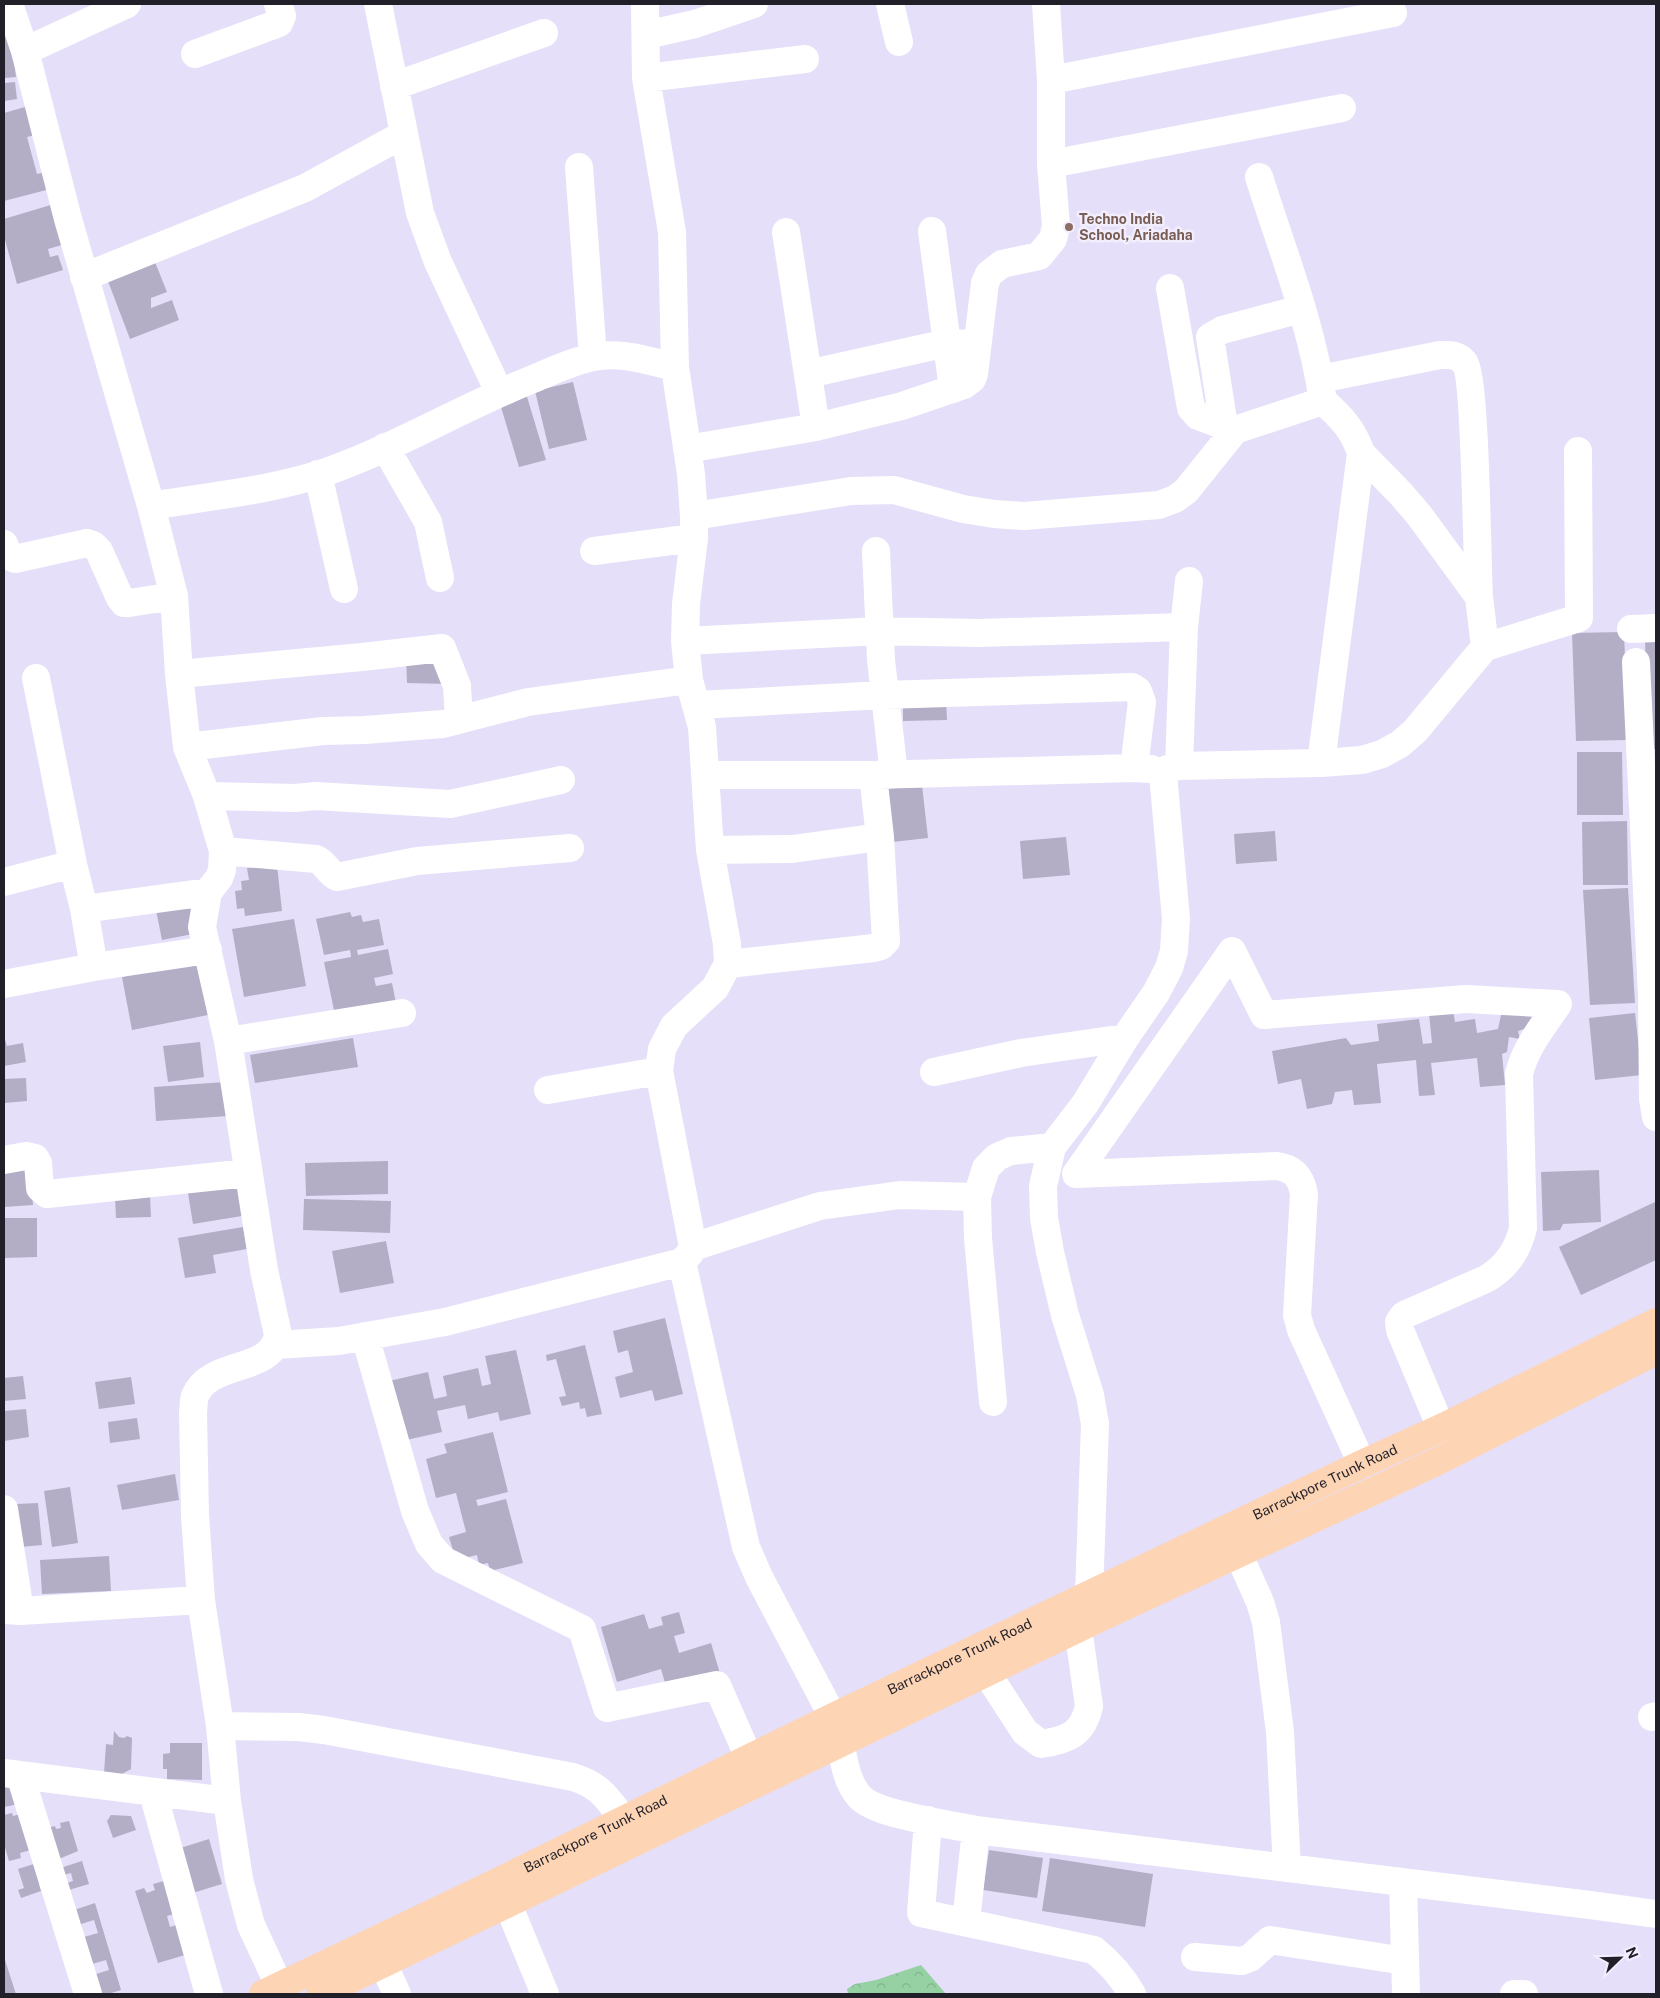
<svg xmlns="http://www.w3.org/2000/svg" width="1660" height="1998" viewBox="0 0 1660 1998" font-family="'Public Sans',sans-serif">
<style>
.forest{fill:url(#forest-crowns)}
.building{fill:#b3adc6}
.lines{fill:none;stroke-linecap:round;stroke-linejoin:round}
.minor{stroke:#fff;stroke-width:28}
.major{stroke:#fdd4b4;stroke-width:28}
.education-dot{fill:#8d6e63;stroke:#f2eefe;stroke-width:2}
.labels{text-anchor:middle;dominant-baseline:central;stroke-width:5;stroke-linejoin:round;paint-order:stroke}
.education-label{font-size:14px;font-weight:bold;fill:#785e54;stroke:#f2eefe;text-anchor:start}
.street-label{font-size:14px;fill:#211f28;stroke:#f2eefe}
</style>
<defs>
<pattern id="forest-crowns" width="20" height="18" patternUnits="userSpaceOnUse" patternTransform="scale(1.25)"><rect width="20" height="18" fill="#96d1a3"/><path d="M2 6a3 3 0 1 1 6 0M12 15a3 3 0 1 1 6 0" fill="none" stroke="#81b38c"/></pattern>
</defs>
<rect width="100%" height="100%" fill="#e5dff9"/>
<path class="forest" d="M921,1965L946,1994H848L847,1989L855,1984L876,1980Z"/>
<path class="building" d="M10,28L16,77L4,78V29Z
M15,82L17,99L4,101V83Z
M32,105L40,134L27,137L37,174L46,172L50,189L4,201V113Z
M54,204L65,244L48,249L50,257L58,255L63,270L17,284L4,236V219Z
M153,257L167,292L151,298V308L172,300L179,320L130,339L106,276Z
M573,382L587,440L549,449L535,391Z
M525,390L546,460L519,467L498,397Z
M1624,632L1628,740L1576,741L1572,633Z
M1656,638V749H1648L1645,639Z
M406,655H439L450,684L407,683Z
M946,701L947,720L903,721V702Z
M1577,752H1622L1623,815H1577Z
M922,785L928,838L892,842L886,789Z
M1627,821L1628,885H1583L1582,822Z
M1275,831L1277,861L1236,864L1234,834Z
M1066,837L1070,875L1023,879L1020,841Z
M277,865L282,911L245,916L244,908L237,909L235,891L242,890L241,881L249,880L247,868Z
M1628,888L1635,1003L1590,1005L1583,890Z
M193,903L198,933L162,940L156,910Z
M350,912L352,917L361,915L363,922L379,919L384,945L357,950L358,955L388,949L393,974L374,978L376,986L392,983L396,1003L335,1015L324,962L351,957L350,950L324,955L316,919Z
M294,919L306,986L244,997L232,929Z
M197,961L208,1015L132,1030L122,977Z
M1530,1008L1534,1026L1518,1031L1520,1039L1509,1037L1507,1052L1502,1054L1505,1085L1480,1087L1477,1058L1431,1063L1435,1095L1419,1096L1416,1060L1377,1064L1381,1103L1354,1105L1352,1090L1335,1092L1332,1104L1307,1109L1301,1079L1278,1084L1272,1051L1346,1038L1351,1045L1379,1041L1377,1024L1419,1019L1423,1044L1432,1043L1429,1013L1453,1010L1455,1022L1475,1019L1477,1033L1498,1029L1501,1015Z
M1635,1013L1642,1075L1595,1080L1589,1018Z
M4,1036L7,1046L23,1043L26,1062L4,1066Z
M353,1038L358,1067L255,1083L250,1055Z
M200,1042L204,1077L168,1082L163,1046Z
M26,1078L27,1101L4,1103V1079Z
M225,1082L228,1116L156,1121L154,1087Z
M388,1161V1194L306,1196L305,1163Z
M30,1169L33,1205L4,1207V1172Z
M1599,1170L1601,1222L1563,1224L1560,1230L1543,1231L1541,1172Z
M242,1178L248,1215L193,1224L187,1187Z
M150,1196L151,1217L116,1218L115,1197Z
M304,1199L391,1201L390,1233L303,1230Z
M1655,1202L1656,1260L1581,1295L1559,1247Z
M4,1218H37V1257L4,1258Z
M243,1227L247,1249L213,1255L216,1273L185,1278L178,1238Z
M386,1241L394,1283L340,1293L332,1251Z
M665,1318L683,1394L655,1401L652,1390L620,1398L615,1377L633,1372L628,1350L618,1353L613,1331Z
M585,1345L602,1414L587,1417L585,1408L580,1409L579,1402L562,1406L559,1397L566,1396L556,1359L547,1361L546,1355Z
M516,1350L531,1414L500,1421L498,1412L468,1419L465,1405L437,1411L442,1432L402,1441L389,1381L428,1372L434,1399L447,1396L443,1376L478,1368L482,1386L491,1384L485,1356Z
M23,1376L26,1399L4,1401V1378Z
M131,1377L135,1404L99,1409L95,1382Z
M26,1409L29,1437L4,1441V1411Z
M137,1418L140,1439L110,1443L108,1422Z
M493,1432L508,1492L476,1500L478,1506L506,1499L523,1563L490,1571L488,1563L479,1565L477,1555L456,1560L449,1537L466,1532L456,1493L436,1498L426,1459L447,1453L444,1444Z
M175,1474L179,1500L122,1510L117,1485Z
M70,1487L78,1543L52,1547L44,1491Z
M38,1503L42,1545L21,1547L17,1504Z
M109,1556L111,1591L42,1594L40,1560Z
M679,1612L685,1633L674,1636L679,1653L711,1643L721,1677L668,1693L661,1669L617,1682L601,1627L644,1614L649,1629L663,1625L661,1617Z
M114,1731L119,1737L124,1738L127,1736L132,1738L131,1769L120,1775L104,1773L106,1744L113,1745Z
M170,1743H202V1780L167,1779V1769H163V1754L170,1753Z
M4,1780L23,1803L4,1807Z
M12,1813L13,1816L24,1813L34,1849L20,1853L21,1858L9,1861L4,1844V1815Z
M111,1815L131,1816L136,1830L113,1838L107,1821Z
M69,1821L78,1851L54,1861L41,1829L55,1826L56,1829L61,1828L60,1823Z
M209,1839L222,1884L186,1895L174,1850Z
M989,1850L1043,1858L1037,1898L983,1890Z
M1050,1858L1153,1874L1145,1927L1042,1911Z
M82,1861L89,1884L62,1892L61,1885L73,1881L71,1873L60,1876L57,1869Z
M37,1863L43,1883L39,1884L41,1891L21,1898L18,1890L24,1888L18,1869Z
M164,1881L174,1914L167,1916L170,1927L176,1925L185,1955L158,1963L135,1891L144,1888L147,1893L155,1890L153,1884Z
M95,1903L121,1990L108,1994H96L90,1976L109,1970L106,1960L92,1964L84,1937L98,1933L94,1920L78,1925L74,1910Z
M4,1957L16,1994H4Z"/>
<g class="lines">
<path class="minor" d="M9,4L25,51L68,219L151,506L174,596L179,674L187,747L207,796L223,851L222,870L219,878L208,892L202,927L228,1041L264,1270L278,1335C272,1374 210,1359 195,1396C193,1401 194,1407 193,1412L195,1515L201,1600L220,1726L227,1801L239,1879L251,1925L283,1994
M378,4L420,213L438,262L499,392
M890,4L899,42
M646,35L695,24L754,4
M25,51L127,4
M195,54L279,23L282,16L278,4
M646,78L805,59
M1051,80L1393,13
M394,86L544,33
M1051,164L1342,108
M579,167L593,357
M932,231L953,389
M786,232L816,427
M84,277L305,188L404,134
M1170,288L1191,408L1198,416L1235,430
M808,374L947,343L977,344
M1320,379L1440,355C1449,355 1457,354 1464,362C1476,376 1477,566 1479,597
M1323,401C1341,417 1353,429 1361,453
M1224,426L1210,337L1222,330L1301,309
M385,447L428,522L440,578
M687,449L816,427L902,406L964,385L972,379L974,374L985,283L989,274L1002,264L1039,256L1053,239L1056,226L1051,164V80L1046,4
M318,474L344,589
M151,506C209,496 270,491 326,472C397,447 463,407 533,379C552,371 573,361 593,357C620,351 649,361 675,367
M694,516L851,491L894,490L963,509L994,514L1024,516L1159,505L1175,499L1186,491L1235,430L1323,401C1312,324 1282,250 1259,177
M4,544L9,556L15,559L87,543L93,545L99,551L120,598L124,603H129L174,596
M594,551L694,538
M876,551L881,660L894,774
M1631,629L1656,628
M685,641L879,631L979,633L1184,627
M1636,662L1652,996L1653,1099L1656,1117
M179,674L362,657L442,648L457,686L459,720
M36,678L73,864L84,909L94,967
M697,705L884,695L1132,687L1138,691L1142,702L1134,768
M187,747L323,731L365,730L443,724L528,702L689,680
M1321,763L1361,453L1401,494L1419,515L1479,597L1485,647
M1179,766L1184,627L1189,581
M705,775H873L1134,768L1151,769
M207,796L295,798L316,796L450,804L561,780
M710,850L792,849L880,837
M223,851L316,859C326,863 328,873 337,877L417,861L570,848
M4,882L73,864
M84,909L208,892
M728,964L874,948L881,946L886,941L880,837L873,775
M4,984L94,967L208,950
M228,1041L402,1013
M934,1072L1021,1053L1125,1038
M548,1090L659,1071
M4,1160L26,1156L35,1158L38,1163L40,1188L47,1194L248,1173
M1076,1174L1232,951L1264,1015L1466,999L1558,1004C1543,1026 1525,1048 1519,1074L1523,1228C1518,1250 1505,1268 1486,1279L1404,1315L1399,1322L1400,1330L1441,1428
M1076,1174L1276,1166C1294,1168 1301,1177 1304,1194L1297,1315L1301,1330L1362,1464
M693,1247L820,1206L900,1195L977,1197
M682,1262L746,1547L759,1577L833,1717
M365,1336L415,1511L429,1544L443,1560L582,1629L607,1708L717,1685L749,1758
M276,1345L339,1341L445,1322L682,1262L691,1252L693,1247L659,1071L662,1049L674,1026L715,988L728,964L727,944L710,850L702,727L689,680L685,641L686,604L694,538V516L691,474L675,367L672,232L646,78L645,4
M993,1402L978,1238L977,1197L986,1168L997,1157L1011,1151L1052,1147
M4,1509L20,1611
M1238,1553L1260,1602L1266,1622L1280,1732L1287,1868
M1089,1595L1095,1424L1090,1395L1065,1315L1050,1252L1044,1218L1043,1186L1052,1147L1085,1104L1125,1038L1156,993L1169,968L1174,951L1176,919L1163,774L1167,769L1179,766L1321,763L1362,760L1382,754L1400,744L1415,731L1485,647L1579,618L1578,451
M4,1610L20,1611L201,1600
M986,1672L1025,1732L1041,1744C1068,1740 1083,1734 1089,1706L1078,1628
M1652,1717L1656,1716
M220,1726L299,1727L324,1730L573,1777C601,1786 606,1797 624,1820
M840,1742C844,1760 846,1781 859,1796C874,1815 950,1824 976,1830L1590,1905L1656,1914
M4,1773L227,1801
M20,1775L88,1994
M153,1793L209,1994
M928,1820L921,1913L1094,1950C1110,1963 1122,1976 1132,1994
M1403,1882L1406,1994
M507,1902L545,1994
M966,1922L976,1830
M1195,1957L1242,1961L1250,1958L1270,1940L1405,1961
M383,1963L397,1994
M1514,1994H1524"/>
<g class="major">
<path id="s1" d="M263,1994L483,1889L833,1717L1362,1464L1441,1428L1656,1322"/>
<path d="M320,1994L1102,1617L1436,1462L1656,1351"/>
</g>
</g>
<circle class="education-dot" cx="1069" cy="227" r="5"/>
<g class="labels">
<g class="education-label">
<text x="1079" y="219">Techno India<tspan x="1079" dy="16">School, Ariadaha</tspan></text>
</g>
<g class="street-label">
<text stroke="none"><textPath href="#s1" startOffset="1179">Barrackpore Trunk Road</textPath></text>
<text stroke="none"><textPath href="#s1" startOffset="774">Barrackpore Trunk Road</textPath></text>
<text stroke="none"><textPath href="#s1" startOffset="369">Barrackpore Trunk Road</textPath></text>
</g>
</g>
<rect width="1660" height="1998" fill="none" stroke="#211f28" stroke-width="10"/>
<g transform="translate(1620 1958) rotate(67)" stroke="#f2eefe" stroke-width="4" paint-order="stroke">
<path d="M0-4L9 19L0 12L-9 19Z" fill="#211f28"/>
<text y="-8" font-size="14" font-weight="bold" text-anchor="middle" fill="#211f28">N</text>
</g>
</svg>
